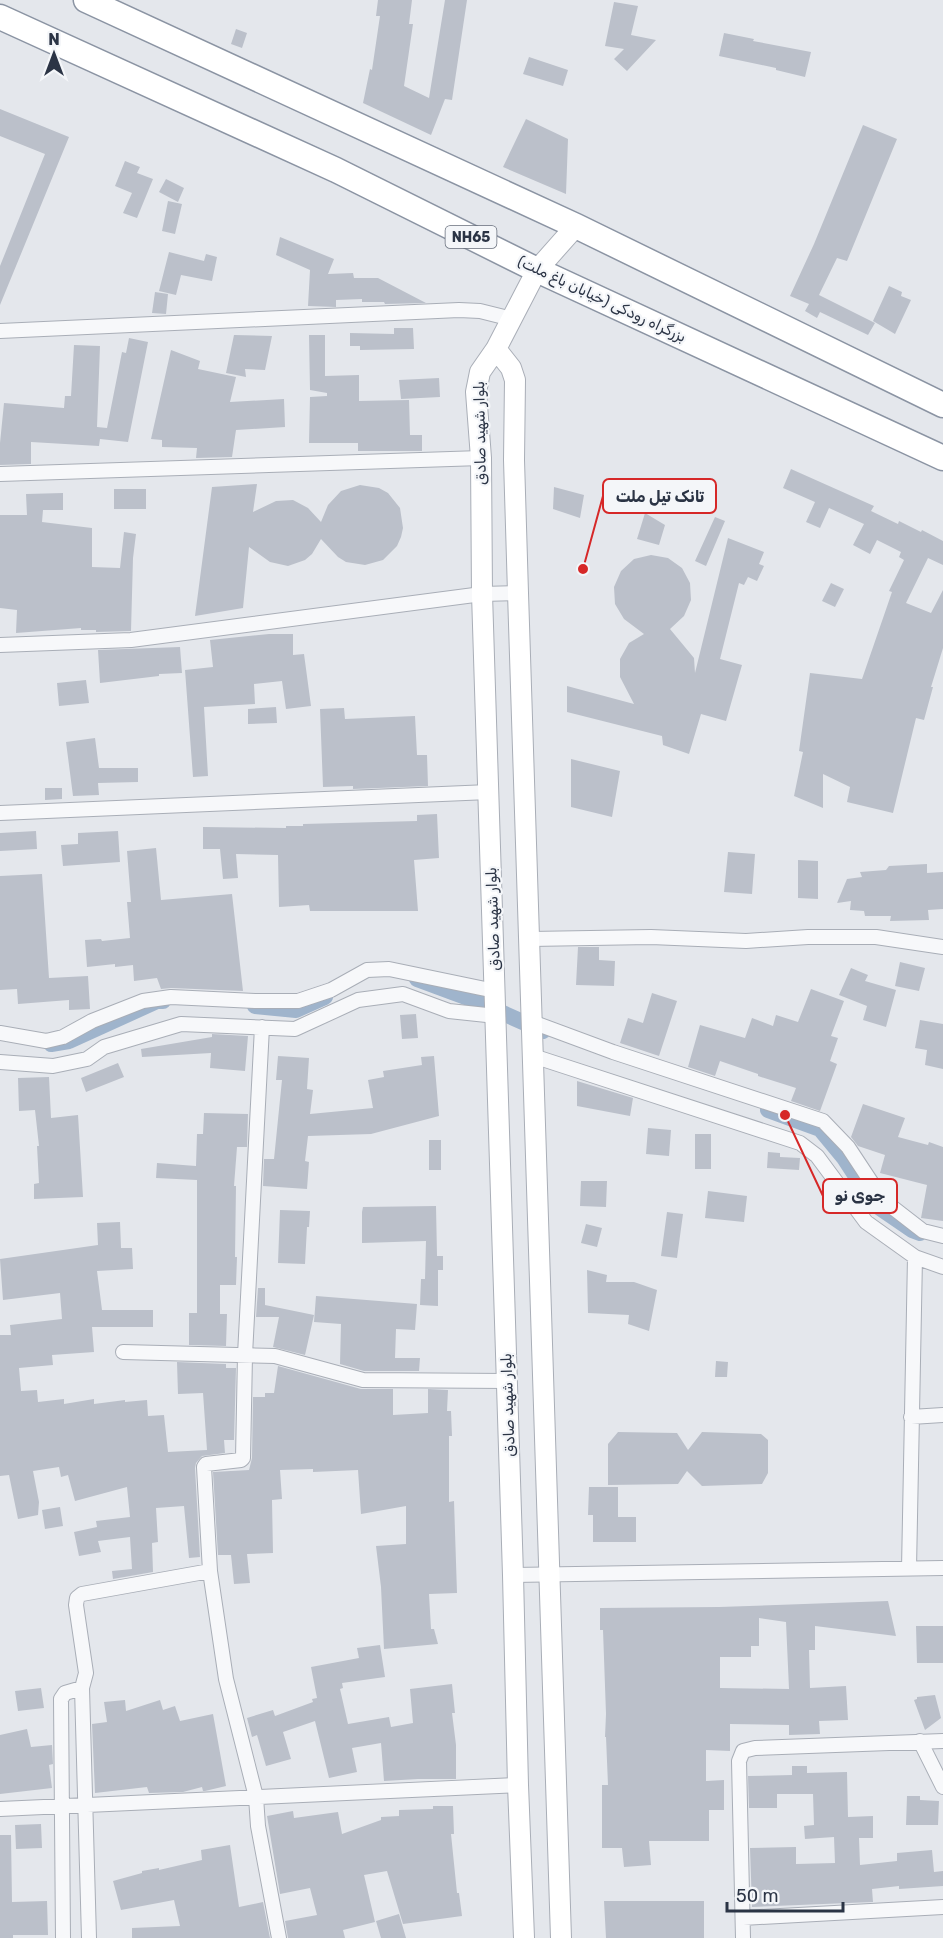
<svg xmlns="http://www.w3.org/2000/svg" width="943" height="1938" viewBox="0 0 943 1938" font-family="Rubik,Vazirmatn,sans-serif">
<style>
.lines{fill:none;stroke-linecap:round;stroke-linejoin:round}
.canal{stroke:#9fb4cc;stroke-width:16}
.building{fill:#bbc0ca;fill-rule:evenodd}
.minor-casing{stroke:#a9aeb7;stroke-width:16}
.secondary-casing{stroke:#a9aeb7;stroke-width:22}
.trunk-casing{stroke:#8b94a3;stroke-width:27}
.minor{stroke:#f7f8fa;stroke-width:14}
.secondary{stroke:#fff;stroke-width:20}
.trunk{stroke:#fff;stroke-width:24}
.labels{text-anchor:middle;dominant-baseline:central;stroke-width:4.5;stroke-linejoin:round;paint-order:stroke}
.shield{fill:#f4f6f9;stroke:#676e7b;stroke-width:1.5}
.shield-label{font-size:14px;font-weight:bold;fill:#2b3445}
.street-label{font-size:15px;fill:#2b3445;stroke:#f4f6f9}
.leader{fill:none;stroke:#d62828;stroke-width:2}
.callout-dot{fill:#d62828;stroke:#f4f6f9;stroke-width:2}
.callout{fill:#f4f6f9;stroke:#d62828;stroke-width:2}
.callout-label{font-size:16px;text-anchor:middle;font-weight:bold;fill:#2b3445}
</style>
<rect width="100%" height="100%" fill="#e4e7ec"/>
<g class="lines">
<path class="canal" d="M417,979L471,999L543,1031
M255,1006L296,1010L325,997
M51,1044L69,1041L157,1001H163
M768,1110L820,1129L844,1158L874,1204L912,1230L920,1233"/>
</g>
<path class="building" d="M378,0H412L409,24H413L404,86L429,98L445,0H467L452,100L445,99L431,135L363,103L370,69L372,70L380,16H376Z
M614,2L638,6L631,35L656,40L627,71L614,59L624,49L605,46Z
M236,29L247,33L242,48L231,44Z
M724,33L754,39L753,41L811,52L805,77L776,70V68L719,56Z
M529,57L568,70L563,86L523,74Z
M0,109L69,137L0,305V266L45,154L0,136Z
M526,119L568,139L566,194L503,167Z
M863,125L897,139L847,261L837,258L819,295L875,323L868,335L820,312L817,318L805,311L809,304L790,296L814,244Z
M125,161L140,167L137,173L153,179L137,218L123,213L132,193L115,186Z
M166,179L184,188L178,202L159,192Z
M168,201L182,204L175,234L162,231Z
M280,237L334,259L328,274L353,273L354,278H378L426,303L385,304L384,302H362V299L336,300V307L308,306L310,270L276,255Z
M169,252L204,261L206,254L217,257L212,281L181,275L176,295L159,291Z
M889,286L902,292L901,296L911,300L895,334L873,321Z
M155,292L168,294L166,314L152,313Z
M394,328H413L414,349L360,350V346H350V333L394,334Z
M234,335L272,336L265,370L245,369L246,377L226,373Z
M309,335H325V376L359,375V401L409,400L410,435H422V451H358V443H309L310,397L327,396V393L310,390Z
M129,338L148,342L128,442L100,439L99,446L31,442V464L0,465V443L4,403L64,408L65,396H71L74,345L100,346L97,427L107,428L122,352L126,353Z
M171,350L200,361L198,369L236,377L230,402L284,399L285,427L236,430L232,457L196,458L197,448L162,447V440L151,439Z
M439,378L440,397L401,399L399,380Z
M791,469L874,506L871,511L898,524L899,521L921,532L922,530L943,541V565L928,558L906,603L931,613L943,590V648L931,687H933L924,720L916,718L893,813L847,802L850,787L823,774V808L794,796L803,752L799,751L810,673L862,679L892,592L889,591L904,560L899,557L901,552L877,540L870,554L853,545L864,524L829,508L820,528L806,522L815,502L783,488Z
M257,484L253,512L276,501L293,500L308,508L321,522L328,505L341,491L360,485L379,488L388,493L400,508L403,528L401,537L397,546L383,560L365,565L346,562L338,557L321,539L312,554L305,560L288,566L270,562L249,547L243,608L195,616L212,487Z
M554,487L584,495L580,518L553,509Z
M114,489H146V509H114Z
M63,493V510H43L42,522L92,528V567L120,568L124,532L136,534L133,558L131,631L96,632V630H81V628L16,633L17,610L0,608V515H27L26,494Z
M645,513L665,525L659,545L637,539Z
M715,517L725,521L706,566L695,561Z
M728,538L764,552L759,564L764,566L757,581L748,577L744,585L739,583L720,659L742,665L726,721L701,714L689,754L663,745L662,736L567,712V686L634,704L620,677V659L629,643L644,634L624,619L615,604L614,587L621,571L634,559L651,555L668,558L682,568L690,583L691,600L684,616L670,629L694,658L695,673Z
M831,583L844,589L835,607L822,601Z
M269,634H293V655L304,654L311,706L286,709L282,681L254,684L255,704L204,707L208,776L193,777L185,670L213,667L210,640Z
M180,647L182,673L159,674V676L100,683L98,650Z
M86,680L89,703L59,706L57,683Z
M276,707L277,723L248,724V709Z
M344,708L345,719L415,716L417,755H427L428,786L353,789V786L323,787L320,709Z
M95,738L99,768H138V782L98,783L99,795L73,796L66,742Z
M571,759L620,771L612,817L571,807Z
M45,788H62V799L45,800Z
M437,814L439,858L414,860L418,911H310L309,905L279,907L278,855L236,854L238,878L223,879L220,849H203V827L286,828V826H303V824L417,821V815Z
M36,831L37,849L0,851V833Z
M118,831L120,862L63,866L61,845L78,844V833Z
M156,848L161,900L232,894L243,991L171,988L161,989L157,978L134,981L133,965L115,967V964L87,967L85,940L101,939L102,941L130,938L127,902H131L127,851Z
M728,852L755,854L752,894L724,892Z
M798,860L818,861V899L798,898Z
M927,864V873L943,872V909L928,910L929,920L890,921L891,916H865L864,911L850,910L851,901L837,903L847,879L862,877L860,872L886,870L889,866Z
M42,874L49,978L88,976L90,1009L69,1010V1000L18,1004L17,989L0,990V876Z
M578,947H599V960L615,961L614,986L576,985Z
M900,962L925,968L919,991L895,986Z
M851,968L868,975L865,981L896,990L886,1027L863,1020L867,1006L839,995Z
M811,989L844,1001L831,1036L838,1038L830,1061L837,1064L820,1111L791,1101L796,1088L758,1076V1074L720,1061L715,1076L688,1067L700,1025L745,1038L752,1018L773,1026L776,1015L798,1022Z
M652,993L677,1001L659,1056L620,1043L628,1018L643,1023Z
M416,1014L418,1038L402,1039L400,1015Z
M920,1020L943,1024V1069L925,1065L927,1050L915,1048Z
M212,1034L248,1036L245,1071L210,1068L211,1053L142,1057L141,1049L212,1037Z
M278,1056L309,1058L307,1089L313,1090L310,1114L373,1108L368,1080L384,1077L383,1071L422,1065L421,1057L434,1056L439,1116L371,1134L308,1136L305,1161L309,1162L307,1189L263,1186L264,1159H274L282,1080H276Z
M118,1063L124,1077L86,1092L81,1078Z
M49,1077L51,1118L78,1115L83,1197L34,1199V1184L39,1183L37,1146H39L35,1110L19,1111L18,1078Z
M577,1081L633,1098L630,1116L577,1106Z
M863,1104L905,1118L898,1137L928,1145L929,1142L943,1147V1221L921,1218L927,1185L880,1173L885,1155L858,1146L851,1137Z
M204,1113L248,1114L247,1147H237L234,1186H236L235,1257H237L236,1285H220V1314H227L226,1346L189,1345V1313H197V1180L156,1178L157,1163L196,1166L197,1134H203Z
M648,1128L671,1130L669,1156L646,1154Z
M695,1134H711V1169H695Z
M429,1140H441V1170H429Z
M768,1152L780,1153V1157L800,1158L799,1170L767,1168Z
M581,1181H607L606,1207L580,1206Z
M708,1191L747,1196L744,1222L705,1218Z
M436,1206L437,1256H443V1270H438V1306L420,1305L421,1279H425L426,1241L362,1243V1212L363,1207Z
M280,1210L310,1211L309,1227H307L305,1264L278,1263Z
M667,1212L683,1214L677,1258L661,1256Z
M120,1222L121,1248H132L133,1269L97,1271L102,1310H153V1327H92L94,1352L52,1355L53,1365L19,1368L21,1391L37,1390L38,1402L64,1399V1404L94,1399V1404L125,1400V1402L147,1400L148,1416L164,1415L168,1452L207,1450L203,1393L178,1394L177,1362L226,1364V1368H236L234,1440H224L225,1453L202,1456L196,1463L195,1468L200,1557L189,1558L184,1506L156,1508L158,1542L152,1543L153,1572L113,1579L112,1571L132,1569L130,1537L98,1541L101,1552L79,1556L74,1532L97,1527L96,1521L130,1517L127,1487L75,1501L68,1475L61,1477L59,1467L33,1471L39,1502L38,1515L18,1519L9,1475L0,1476V1335H11L10,1325L62,1319L60,1293L3,1300L0,1259L98,1245L97,1223Z
M586,1224L602,1228L597,1247L581,1243Z
M587,1270L607,1275L606,1282H634L657,1290L649,1331L628,1324L629,1315L588,1313Z
M258,1288H265V1305L314,1315L305,1355L273,1347L279,1317H256Z
M316,1296L417,1304L415,1330L396,1329L395,1358H420L419,1371H364L340,1364L341,1324L314,1322Z
M716,1361L728,1362L727,1377H715Z
M278,1366L361,1389H393V1415L428,1413V1389L448,1390L447,1411H451L452,1436H449V1502L454,1501L457,1593L429,1594L431,1629H434L438,1644L384,1649L381,1587L376,1546L406,1544V1506L361,1514L358,1470L313,1472V1469L280,1470L282,1499L272,1500L273,1553L247,1554L250,1583L234,1584L231,1555H218L213,1472L249,1470L252,1458L253,1397H265V1393H274Z
M618,1432L677,1433L688,1450L702,1432L761,1434L768,1440V1473L762,1484L702,1486L687,1471L678,1484L608,1485V1444Z
M589,1487H618V1517H636V1542H593V1515H588Z
M60,1507L63,1526L45,1529L42,1510Z
M888,1601L896,1636L815,1626V1650H809L810,1688L846,1686L848,1720L819,1721L820,1734L789,1735V1725L730,1724V1751L706,1750V1781L724,1780V1810H709V1841H649L651,1865L624,1867L622,1848H602V1785H608L606,1737H605L606,1714L603,1630H600V1608L719,1607ZM759,1618L786,1622L789,1689L720,1688V1657H751V1646H759Z
M916,1626H943V1663H917Z
M380,1645L385,1677L342,1683L343,1688L340,1689L348,1724L389,1717L391,1727L413,1723L410,1689L452,1684L455,1713H452L456,1745V1779H418L384,1781L381,1743L352,1748L357,1772L329,1778L315,1721L283,1732L291,1759L266,1766L257,1735L252,1737L247,1718L273,1710L275,1716L313,1702L312,1699L317,1698L311,1667L359,1658L357,1648Z
M41,1688L44,1708L18,1711L15,1691Z
M935,1695L941,1718L925,1730L914,1700L917,1699V1697Z
M125,1700L126,1711L160,1700L163,1710L175,1706L180,1721L213,1714L226,1786L205,1791H203L202,1787L183,1792L149,1793L147,1787L95,1793L92,1724L107,1722L104,1702Z
M27,1729L31,1747L52,1745L53,1764L49,1765L52,1788L0,1794V1735Z
M792,1766H807V1773L847,1772L848,1817L873,1816V1838H859L860,1865L897,1861V1853L932,1850L934,1872L943,1871V1886L899,1889V1886L872,1889L873,1902L752,1907L750,1848L796,1847V1864L835,1863L834,1837L805,1839L804,1826L814,1825L813,1794H777V1808H749L748,1776L792,1775Z
M907,1796H920V1800L939,1801L938,1825H906Z
M433,1806H453L454,1834H451L457,1893H459L462,1916L403,1924L387,1871L364,1875L375,1922L343,1930L345,1938H288L285,1921L317,1915L310,1888L280,1894L267,1816L293,1811L294,1818L338,1812L342,1834L381,1820V1817L399,1816V1810L433,1809Z
M41,1824L42,1848L16,1849L15,1825Z
M0,1835H11L12,1902L47,1901L48,1935H13V1938H0Z
M230,1845L239,1907L263,1902L270,1938H132V1928L180,1926L174,1900L121,1910L113,1881L142,1873V1871L159,1868V1870L202,1860L201,1850Z
M604,1901H704V1938H606Z
M399,1914L406,1938H381L376,1921Z"/>
<g class="lines">
<defs>
<path id="minor" d="M0,331L459,310L480,311L512,319
M0,474L481,458
M0,645L131,640L482,594L518,593
M0,813L489,792
M530,939L651,937L746,941L808,937H876L943,947
M532,1022L613,1052L823,1121L848,1147L883,1200L923,1231L943,1236
M262,1027L245,1355L243,1458L241,1460L206,1464L204,1467L210,1571L226,1679L256,1797L258,1826L279,1938
M0,1033L46,1041L63,1037L92,1021L143,1001L171,997L255,1001H298L331,990L367,970L389,969L495,991
M533,1056L800,1143L817,1156L866,1222L915,1257L943,1267
M0,1062L53,1066L87,1059L104,1047L181,1024L295,1029L358,1000L403,994L449,1011L496,1016
M123,1352L275,1356L363,1380L507,1381
M911,1417L943,1415
M909,1569L915,1257
M513,1575L943,1568
M920,1741L943,1787
M0,1809L518,1785
M743,1918L943,1907
M63,1938L61,1699L65,1693L82,1688
M89,1938L82,1688L86,1673L76,1605L77,1598L82,1594L210,1571
M743,1938L739,1761L743,1751L755,1748L943,1741"/>
<path id="secondary" d="M496,349L511,368L515,380L514,460L518,593L561,1938
M524,1938L518,1785L513,1575L482,594L481,458L476,392L480,372L496,349L537,270L576,226"/>
<path id="trunk" d="M86,0L576,226L943,405
M0,17L336,170L537,270L943,458"/>
</defs>
<use href="#minor" class="minor-casing"/>
<use href="#secondary" class="secondary-casing"/>
<use href="#trunk" class="trunk-casing"/>
<use href="#minor" class="minor"/>
<use href="#secondary" class="secondary"/>
<use href="#trunk" class="trunk"/>
</g>
<g class="labels">
<rect class="shield" x="445.5" y="226" width="51" height="22" rx="4.5"/>
<g class="shield-label">
<text x="471" y="237">NH65</text>
</g>
<g class="street-label">
<text transform="translate(602 299) rotate(25)">بزرگراه رودکی (خیابان باغ ملت)</text>
<text transform="translate(480 433) rotate(-91)">بلوار شهید صادق</text>
<text transform="translate(493 919) rotate(-92)">بلوار شهید صادق</text>
<text transform="translate(508 1405) rotate(-92)">بلوار شهید صادق</text>
</g>
</g>
<path class="leader" d="M583 569L603 496M785 1115L823 1196"/>
<g class="callout-dot">
<circle cx="583" cy="569" r="6"/>
<circle cx="785" cy="1115" r="6"/>
</g>
<g class="callout">
<rect x="603" y="479" width="113" height="34" rx="6"/>
<rect x="823" y="1179" width="74" height="34" rx="6"/>
</g>
<g class="callout-label">
<text x="660" y="502">تانک تیل ملت</text>
<text x="860" y="1201">جوی نو</text>
</g>
<g transform="translate(54 54)" stroke="#f4f6f9" stroke-width="4.5" paint-order="stroke">
<path d="M0-4.5L10 22L0 15L-10 22Z" fill="#2b3445"/>
<text y="-9" font-size="16" font-weight="bold" text-anchor="middle" fill="#2b3445">N</text>
</g>
<path d="M727 1902v9h116v-9" fill="none" stroke="#2b3445" stroke-width="3"/>
<text x="736" y="1902" font-size="18" fill="#2b3445" stroke="#f4f6f9" stroke-width="4.5" paint-order="stroke">50 m</text>
</svg>
